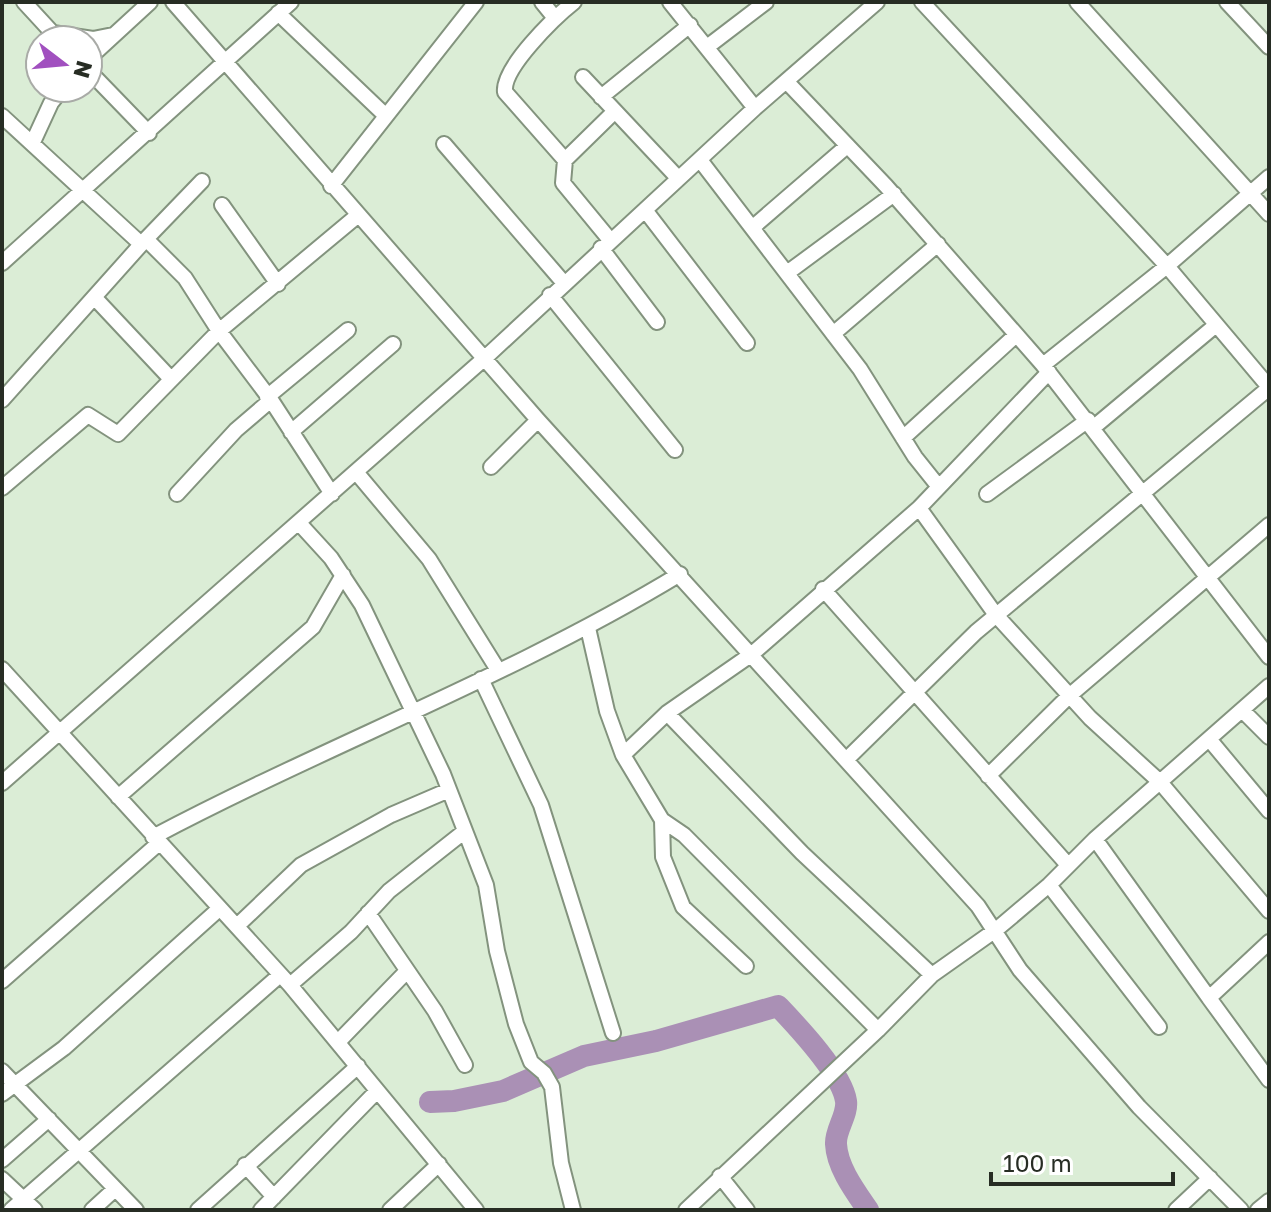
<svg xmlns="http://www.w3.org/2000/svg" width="1271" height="1212" viewBox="0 0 1271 1212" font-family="'Golos Text',sans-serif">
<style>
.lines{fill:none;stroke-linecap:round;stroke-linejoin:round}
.river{stroke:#aa90b5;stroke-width:22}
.minor-casing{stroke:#83937e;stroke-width:18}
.minor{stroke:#fff;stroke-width:14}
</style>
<rect width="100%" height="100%" fill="#dbedd6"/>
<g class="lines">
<path class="river" d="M430,1102L454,1101L503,1091L584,1056L656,1041L778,1006C797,1026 842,1073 846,1101C848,1115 835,1130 836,1144C837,1167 855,1191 868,1210"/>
<defs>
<path id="minor" d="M24,2L59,40
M173,2L538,420L978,906L1020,970L1139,1107L1241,1210
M542,2L555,18
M574,2C555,17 502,68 505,92L565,160L563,183L610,240
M670,2L755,108
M922,2L1167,266L1269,387
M1077,2L1269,214
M1227,2L1269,47
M278,13L386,116
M53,33L93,39L113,35
M707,47L766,2
M88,59L150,2
M88,70L149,133
M583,77L678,178
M787,82L886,186L1043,365L1269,657
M601,97L690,25
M2,116L141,244
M33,142L51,103L63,88
M444,144L563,282
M565,160L614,112
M700,160L860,369L915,457L939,487
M331,186L476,2
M222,205L278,284
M645,210L747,343
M752,228L847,146
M146,239L202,181
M601,248L657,322
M2,263L291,2
M787,273L894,194
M550,295L675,450
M94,297L171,379
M833,334L938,244
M1043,365L1167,266L1269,177
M267,397L348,330
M2,400L146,239L185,278L219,331L357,216
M1094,427L1216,325
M291,432L393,344
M903,438L1016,335
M491,467L538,420
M356,472L429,559L498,670
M2,488L88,415L118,434L219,331L271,400L332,494
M177,494L236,430L271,400
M987,494L1088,420
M919,508L996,615L1090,718L1160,782L1269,911
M299,523L331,558L362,605L443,774L486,885L497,951L516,1024L531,1062L544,1073L552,1087L561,1163L573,1210
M823,589L1068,865
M588,628L607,711L623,755
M2,669L290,985L476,1210
M481,679L541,805L613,1033
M1242,710L1269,737
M667,713L802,853L932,975
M1209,739L1269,811
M846,760L976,632L1269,388
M988,776L1069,696L1269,525
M2,783L486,357L755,108L877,2
M118,797L313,627L343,575
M662,820L663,857L683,907L746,966
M153,837C327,745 512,676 680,574
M1095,839L1209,998
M1049,885L1159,1027
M368,913L435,1011L465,1065
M238,925L301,865L391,815L449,790
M1269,942L1209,998L1269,1080
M2,981L159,843
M290,985L351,932L389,891L465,831
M878,1030L684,835L662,820L623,755L667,713L752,654L919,508L1049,372
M339,1041L407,971
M2,1071L136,1210
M2,1094L64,1048L219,909
M2,1160L49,1119
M245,1165L274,1197
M720,1176L747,1210
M2,1179L35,1210
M11,1210L280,975
M92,1210L115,1189
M198,1210L358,1066
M261,1210L376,1092
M390,1210L439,1164
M686,1210L878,1030L932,975L997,929L1049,885L1095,839L1269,686
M1176,1210L1210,1178
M1258,1210L1269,1201"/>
</defs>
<use href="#minor" class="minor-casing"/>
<use href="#minor" class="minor"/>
</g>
<rect width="1271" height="1212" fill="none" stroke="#272d24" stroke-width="8"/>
<g transform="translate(64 64) rotate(106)"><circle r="38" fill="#ffffff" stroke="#a9aba7" stroke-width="2"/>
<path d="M0-6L14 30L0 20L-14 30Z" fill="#a150bf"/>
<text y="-12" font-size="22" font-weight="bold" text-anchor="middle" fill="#272d24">N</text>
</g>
<path d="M991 1172v12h182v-12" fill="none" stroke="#272d24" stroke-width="4"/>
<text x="1003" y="1172" font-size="24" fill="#272d24" stroke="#ffffff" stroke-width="6" paint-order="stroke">100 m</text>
</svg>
